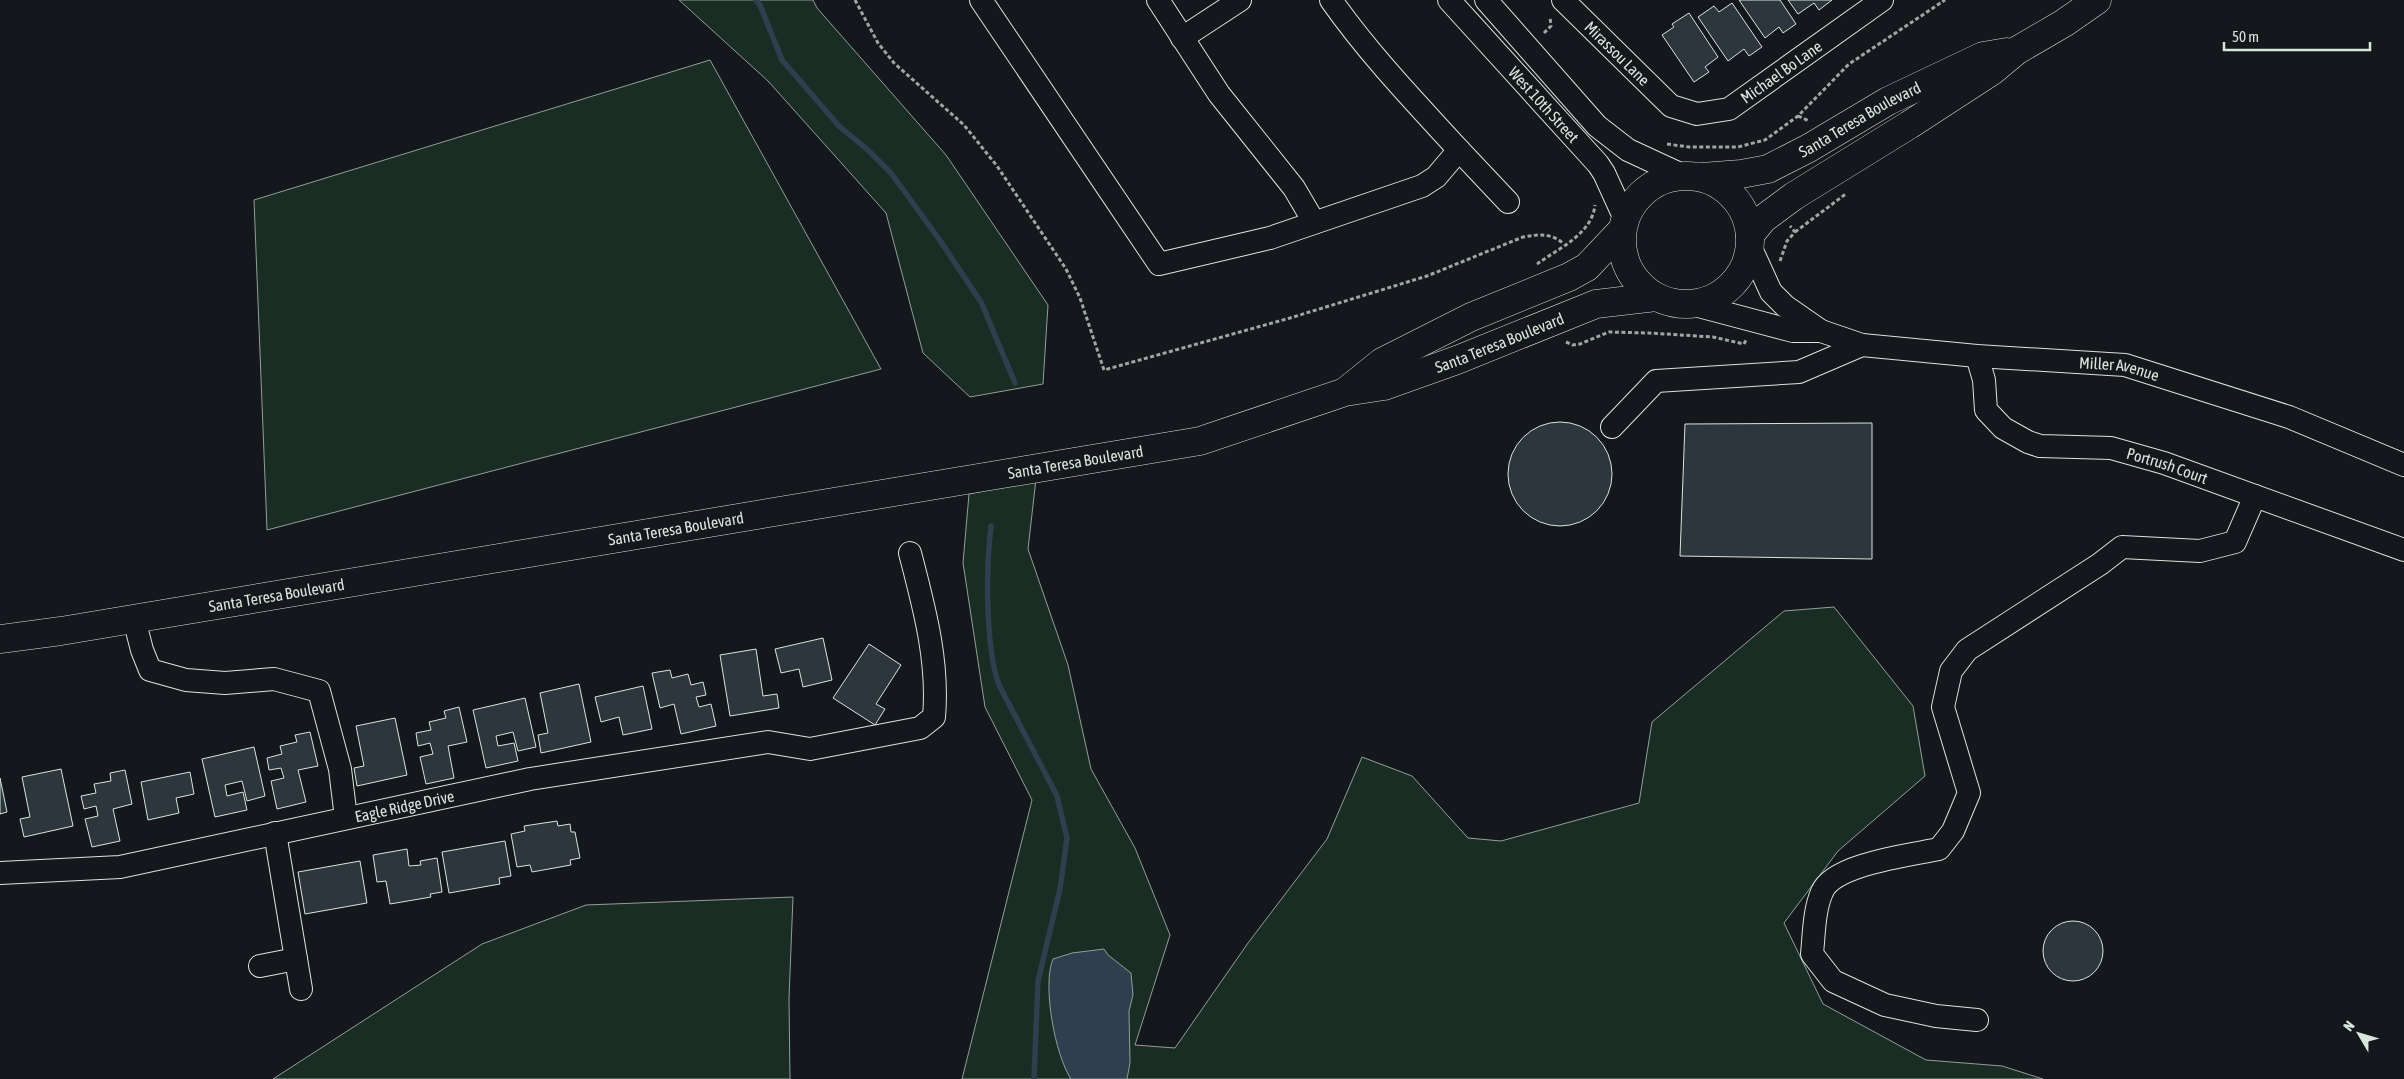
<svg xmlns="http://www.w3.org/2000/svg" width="2404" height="1079" viewBox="0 0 2404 1079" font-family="'Asap Condensed',sans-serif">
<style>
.green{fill:#1a2d24;stroke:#939e99}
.water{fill:#2f3f4d;stroke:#939e99}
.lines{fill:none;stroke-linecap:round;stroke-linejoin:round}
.stream{stroke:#2f3f4d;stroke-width:5.5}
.building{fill:#2c363c;stroke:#d8e6dc}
.minor-casing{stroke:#d8e6dc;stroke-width:24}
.major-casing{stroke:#d8e6dc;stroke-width:29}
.path{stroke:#9da8a2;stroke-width:3;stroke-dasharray:4 2.5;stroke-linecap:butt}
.minor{stroke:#14181c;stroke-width:22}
.major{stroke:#14181c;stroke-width:28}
.labels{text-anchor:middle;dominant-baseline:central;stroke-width:4;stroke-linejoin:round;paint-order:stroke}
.street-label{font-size:16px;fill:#d8e6dc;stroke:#14181c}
</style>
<rect width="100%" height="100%" fill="#14181c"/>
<path class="green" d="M679,0H813L817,8L946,155L1048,305L1043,384L970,397L923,353L886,213L768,81Z
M710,60L881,369L267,530L254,200Z
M1036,479L1028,549L1068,665L1091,769L1135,848L1170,935L1135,1045L1175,1048L1248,943L1327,839L1362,757L1412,776L1468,838L1501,841L1639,803L1652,722L1784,611L1834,607L1913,706L1925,776L1838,851L1784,923L1823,1004L1926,1060L2002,1066L2043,1079H962L1032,800L985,707L963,563L969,494Z
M793,897L789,998L790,1079H273L482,944L586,905Z"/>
<path class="water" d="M1104,949L1108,955L1131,973L1133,995L1129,1011L1130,1063L1127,1079H1071C1055,1055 1042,985 1053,959L1072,953Z"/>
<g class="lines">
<path class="stream" d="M756,0L760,5L782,60L839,126L867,149L891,173L939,239L981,302L1015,383
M991,526C986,567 985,646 999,685L1057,796L1067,838L1060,889L1038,981L1034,1079"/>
</g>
<path class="building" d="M1739,0H1780L1796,24L1783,33L1779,27L1765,38Z
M1788,0H1832L1819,10L1814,3L1798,14Z
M1732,3L1762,47L1749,56L1744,49L1728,61L1698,17L1714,6L1719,12Z
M1689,13L1718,57L1705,67L1709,72L1694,82L1662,35L1674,27L1672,24Z
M1508 474a52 52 0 1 1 104 0a52 52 0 1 1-104 0Z
M1872,423V559L1680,556L1685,424Z
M823,638L832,680L803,687L799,669L781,673L775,649Z
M869,644L901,665L876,704L885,709L875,725L833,698Z
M756,649L763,696L777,694L779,708L730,716L720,655Z
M670,670L672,678L688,674L691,685L703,682L706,695L696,697L699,707L711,704L716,726L681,734L674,704L660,708L652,673Z
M579,684L591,742L541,753L538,735L548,733L540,693Z
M643,686L652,729L623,735L619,717L601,722L595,697Z
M525,698L536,747L518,751L513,732L496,736L498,746L514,743L518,761L486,768L473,710Z
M459,707L467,742L448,746L454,778L426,784L420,757L433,754L430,743L418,746L416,733L431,730L429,722L446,718L444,711Z
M395,718L407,775L357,786L354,768L364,766L356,726Z
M310,732L318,766L298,770L306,802L277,809L271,781L284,778L281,768L269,770L267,758L282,754L280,746L297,742L295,735Z
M254,747L265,796L247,801L242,781L225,785L227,796L243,792L247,810L215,817L202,759Z
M61,769L73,826L24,837L20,819L30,817L22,777Z
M125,770L132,804L113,809L120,841L92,847L85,819L98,816L96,806L84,809L81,796L96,793L94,784L111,781L110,773Z
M190,772L194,794L176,798L179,813L148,820L141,782Z
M0,778L7,812L0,814Z
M557,821L558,826L570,824L571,832H575L580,858L570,860L571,865L532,872L530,865L517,867L511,834L525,831L524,826Z
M505,841L511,876L499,878L500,884L449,893L442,852Z
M407,849L409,866L421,865L420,861L437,858L442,892L430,894L431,897L390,904L386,881L377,882L373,855Z
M360,861L367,903L305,914L298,872Z
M2043 951a30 30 0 1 1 60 0a30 30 0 1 1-60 0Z"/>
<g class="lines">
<defs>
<g id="minor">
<path d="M981,0L1159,264L1270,238L1422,186L1436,177L1459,150C1414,101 1369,54 1331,0"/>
<path d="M1158,0L1219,94L1294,188L1314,222"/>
<path id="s1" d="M1449,0L1598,164L1604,173L1625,219"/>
<path d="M1486,0L1597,126L1628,150L1682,175"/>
<path id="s2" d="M1563,0L1671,106L1697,114L1729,109L1882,0"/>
<path d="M1182,38L1240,0"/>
<path d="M1459,150L1508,202"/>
<path id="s3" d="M1750,246L1771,292L1785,306L1821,331L1862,345L1977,356L2125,365L2289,417L2404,465"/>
<path d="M1691,304L1793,331H1821"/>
<path id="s4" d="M1977,356L1984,380L1986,410L2003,428L2028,442L2040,446L2111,448L2164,463L2404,550"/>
<path d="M1612,427L1656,381L1799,372L1862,345"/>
<path d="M134,619L142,650L150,670L186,680L225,683L274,679L319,691L340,769L346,818"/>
<path d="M275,833L301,989"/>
<path id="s5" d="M0,873L120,867L530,779L768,742L810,749L920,728L934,717C939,661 924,607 910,553"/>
<path d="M260,966L296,959"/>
<path d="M1977,1020L1936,1016L1885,1005L1833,981L1812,954C1814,934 1814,910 1822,892C1833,864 1911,855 1939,849L1953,831L1969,793L1943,707L1951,671L1967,650L2100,564L2122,547L2200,551L2235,542L2255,496"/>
</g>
<g id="major">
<circle cx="1686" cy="240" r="64"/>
<path id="s6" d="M1702,177L1741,174L1768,169L1809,148L1888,101L1983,56L2007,52"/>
<path d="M1750,235L1763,219L1794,196L1909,125L1992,71L2016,51L2064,23L2097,0"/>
<path d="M1346,391L1382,362L1471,317L1569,277L1587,267L1622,230"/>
<path id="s7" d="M0,639L61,631L1200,441L1345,392L1384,386L1457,360L1596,304L1656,297"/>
</g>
</defs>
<use href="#minor" class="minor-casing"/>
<use href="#major" class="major-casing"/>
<path class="path" d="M855,0L878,43L894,63L964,125L997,166L1066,269L1080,298L1104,370L1290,318L1427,276L1523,237C1540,234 1551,233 1564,244
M1544,33L1551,26L1550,17
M1798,116L1809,121
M1667,144L1689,147H1738L1765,140L1798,116L1849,64L1945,0
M1795,232L1847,193
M1780,261L1787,241L1795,232L1790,226
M1537,264C1559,248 1592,234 1595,205
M1566,342L1573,345L1580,344L1609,332L1649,333L1713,337L1744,344L1746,340"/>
<use href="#minor" class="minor"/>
<use href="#major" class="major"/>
</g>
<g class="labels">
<g class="street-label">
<text stroke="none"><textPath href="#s2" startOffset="76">Mirassou Lane</textPath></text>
<text stroke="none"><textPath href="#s2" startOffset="275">Michael Bo Lane</textPath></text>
<text stroke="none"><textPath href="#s1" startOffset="141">West 10th Street</textPath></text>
<text stroke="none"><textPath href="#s6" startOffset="171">Santa Teresa Boulevard</textPath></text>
<text stroke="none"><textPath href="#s7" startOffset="1532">Santa Teresa Boulevard</textPath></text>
<text stroke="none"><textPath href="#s3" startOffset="416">Miller Avenue</textPath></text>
<text stroke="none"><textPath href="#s7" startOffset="1090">Santa Teresa Boulevard</textPath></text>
<text stroke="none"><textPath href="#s4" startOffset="251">Portrush Court</textPath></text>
<text stroke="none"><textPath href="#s7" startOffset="685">Santa Teresa Boulevard</textPath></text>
<text stroke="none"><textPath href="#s7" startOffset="280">Santa Teresa Boulevard</textPath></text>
<text stroke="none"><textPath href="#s5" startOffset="411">Eagle Ridge Drive</textPath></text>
</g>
</g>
<g transform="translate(2359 1034) rotate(308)" stroke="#14181c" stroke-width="4" paint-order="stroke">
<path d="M0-4L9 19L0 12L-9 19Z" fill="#d8e6dc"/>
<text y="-8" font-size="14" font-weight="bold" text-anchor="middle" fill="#d8e6dc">N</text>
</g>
<path d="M2224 42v8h146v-8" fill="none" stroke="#d8e6dc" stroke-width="2.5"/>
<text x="2232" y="42" font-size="15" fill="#d8e6dc" stroke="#14181c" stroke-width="4" paint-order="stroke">50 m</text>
</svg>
